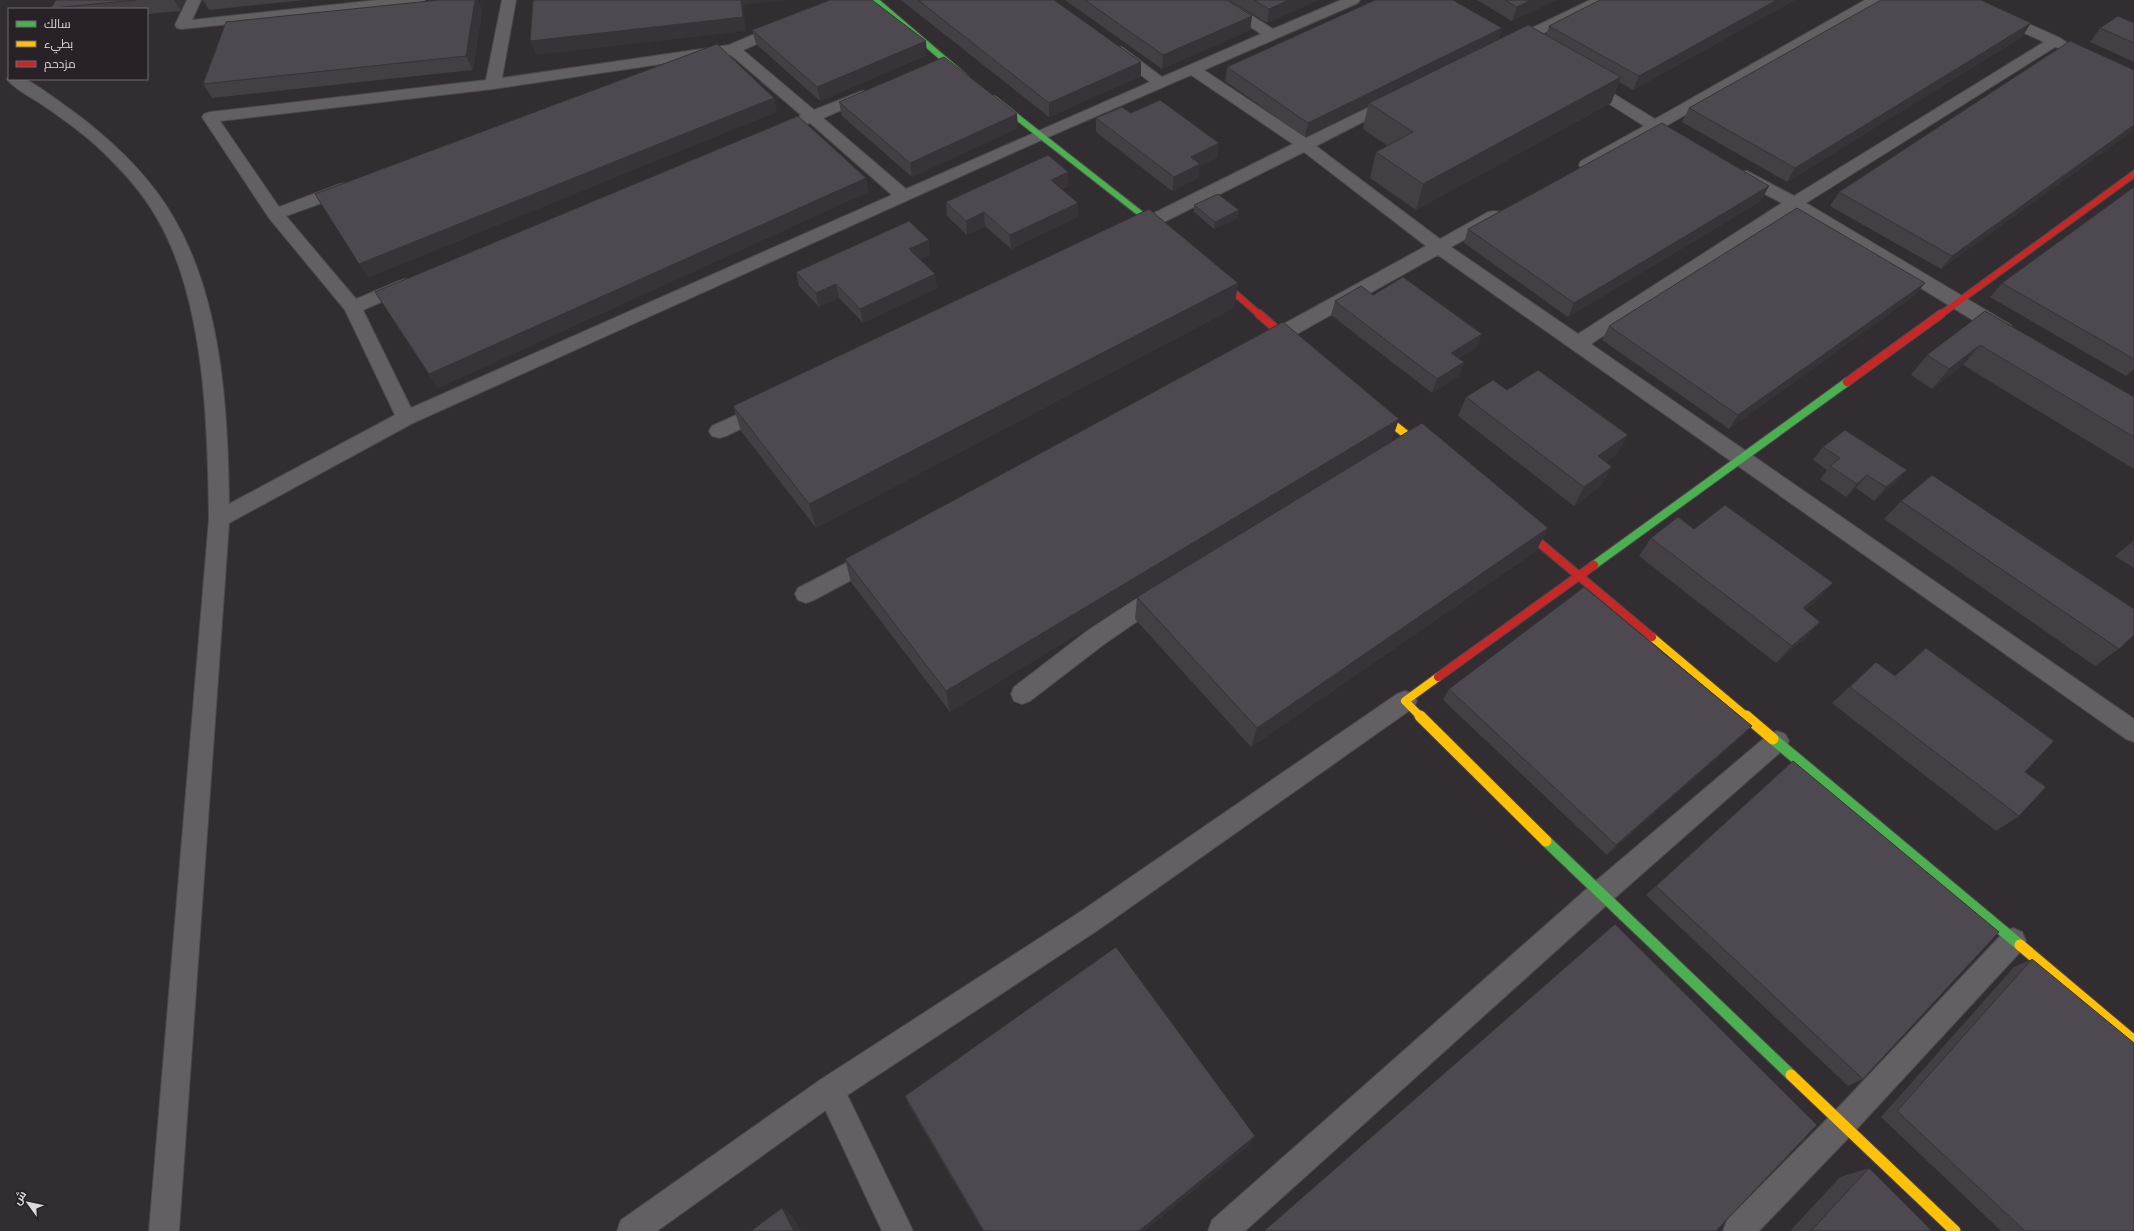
<svg xmlns="http://www.w3.org/2000/svg" width="2134" height="1231" viewBox="0 0 2134 1231" font-family="Manrope,Cairo,sans-serif">
<style>
.lines{fill:none;stroke-linecap:round;stroke-linejoin:round}
.lane-casing{stroke:#4c484c;stroke-width:2}
.street-casing{stroke:#4c484c;stroke-width:2}
.fast-far2-casing{stroke:#4c484c;stroke-width:8}
.fast-far1-casing{stroke:#4c484c;stroke-width:10}
.fast-casing{stroke:#4c484c;stroke-width:13}
.slow-far1-casing{stroke:#4c484c;stroke-width:10}
.slow-casing{stroke:#4c484c;stroke-width:13}
.jam-far1-casing{stroke:#4c484c;stroke-width:8}
.jam-casing{stroke:#4c484c;stroke-width:10}
.lane{fill:#636063;fill-rule:evenodd}
.street{fill:#636063;fill-rule:evenodd}
.fast-far2{stroke:#4caf50;stroke-width:6}
.fast-far1{stroke:#4caf50;stroke-width:8}
.fast{stroke:#4caf50;stroke-width:11}
.slow-far1{stroke:#ffc107;stroke-width:8}
.slow{stroke:#ffc107;stroke-width:11}
.jam-far1{stroke:#c62828;stroke-width:6}
.jam{stroke:#c62828;stroke-width:8}
.wall{fill:#433f45}
.shaded-wall{fill:#373338}
.building{fill:#4e4950;stroke:#373338}
</style>
<rect width="100%" height="100%" fill="#312d31"/>
<g class="lines">
<defs>
<path id="lane" d="M1405,691L1413,694L1417,701L1413,708L1098,930L840,1100L657,1231H617L621,1220L820,1080L1080,912L1397,694Z"/>
<path id="street" d="M187,0H201L192,20L378,0H425L423,3L418,4L182,29L177,28L175,25Z
M502,0H516L502,78L729,45L776,25H786L788,28L786,31L743,50L814,110L862,91H872L875,94L872,97L823,118L906,189L1150,82L1112,53L1110,50L1112,47H1122L1162,77L1261,34L1210,0H1227L1273,29L1341,0H1360L1358,3L1204,70L1306,138L1388,98H1398L1401,101L1398,104L1316,146L1440,239L1488,212L1494,211L1500,212L1502,216L1500,220L1451,247L1578,334L1782,203L1735,179L1733,175L1735,171H1747L1794,196L2044,42L1959,3L1957,0H1976L2060,38L2072,46L2070,49L2065,50L2055,47L1806,203L2011,325L2013,330L2011,335L2004,336L1997,335L1794,210L1591,344L2134,719V742L2126,739L1438,255L1272,348L1265,349L1258,348L1256,343L1258,338L1426,246L1304,152L1138,235L1132,237L1126,235L1123,231L1126,227L1293,144L1191,75L1046,138L413,423L229,523L179,1231H149L209,519C208,427 205,302 158,220C146,198 130,179 112,161C92,140 68,122 44,106C33,98 15,90 7,79L9,77V79C14,79 20,78 24,79C33,81 72,111 82,118C119,147 152,179 175,220C222,302 228,412 229,504L395,415L345,310L269,218L202,117L204,114L210,112L486,80ZM731,55L801,115L793,121L795,124L801,126L810,123L892,195L411,408L363,310L411,289L414,285L411,281L405,279L399,281L356,299L286,216L352,192L354,188L352,184L346,183L340,184L279,207L220,121L493,89L715,56L721,58Z
M1590,0H1608L1606,3L1517,46H1507L1505,43L1507,40Z
M1865,0H1882L1880,3L1666,126L1674,133L1672,136L1666,138L1655,133L1593,169H1581L1579,165L1581,161L1644,126L1581,86L1578,83L1581,80H1591L1655,119Z
M765,402L772,404L775,409L772,414L726,436L719,438L712,436L709,431L712,426Z
M875,548L883,551L886,557L883,563L814,600L806,603L798,600L795,594L798,588Z
M1160,585L1168,588L1171,594L1168,600L1103,645L1030,701L1022,704L1014,701L1011,694L1014,687L1087,631L1152,588Z
M1777,731L1785,734L1789,741L1785,748L1609,903L1245,1231H1208L1212,1220L1591,885L1769,734Z
M2013,928L2022,932L2026,941L2022,950L1853,1133L1759,1231H1723L1727,1220L1833,1113L2004,932Z
M830,1076L840,1080L913,1231H882L816,1090L820,1080Z"/>
<path id="fast-far2" d="M875,0L965,77
M994,99L1164,232"/>
<path id="fast-far1" d="M1594,565L1847,382"/>
<path id="fast" d="M1773,739L2020,945
M1546,841L1791,1075"/>
<path id="slow-far1" d="M1374,409L1428,452
M1652,637L1747,717
M1421,717L1405,701L1438,677"/>
<path id="slow" d="M1420,716L1546,841
M1746,716L1773,739
M2020,945L2134,1041
M1791,1075L1955,1231"/>
<path id="jam-far1" d="M1214,275L1260,315
M1940,315L2134,174"/>
<path id="jam" d="M1259,314L1297,347
M1847,382L1941,314
M1517,524L1652,637
M1438,677L1594,565"/>
</defs>
<use href="#lane" class="lane-casing"/>
<use href="#street" class="street-casing"/>
<use href="#fast-far2" class="fast-far2-casing"/>
<use href="#fast-far1" class="fast-far1-casing"/>
<use href="#fast" class="fast-casing"/>
<use href="#slow-far1" class="slow-far1-casing"/>
<use href="#slow" class="slow-casing"/>
<use href="#jam-far1" class="jam-far1-casing"/>
<use href="#jam" class="jam-casing"/>
<use href="#lane" class="lane"/>
<use href="#street" class="street"/>
<use href="#fast-far2" class="fast-far2"/>
<use href="#fast-far1" class="fast-far1"/>
<use href="#fast" class="fast"/>
<use href="#slow-far1" class="slow-far1"/>
<use href="#slow" class="slow"/>
<use href="#jam-far1" class="jam-far1"/>
<use href="#jam" class="jam"/>
</g>
<path class="wall" d="M56,0H185L181,11L147,14V9H52L51,8Z
M203,0H305L209,10Z
M439,0H477L482,10L473,70L212,98L203,84Z
M901,0H1054L1141,62V76L1049,117Z
M1065,0H1227L1252,16L1250,30L1162,69Z
M1230,0H1318L1267,23Z
M1477,0H1556L1512,21Z
M1795,0L1633,90L1619,82L1611,103L1416,210L1370,178L1376,152L1388,146L1363,129L1368,106L1305,137L1225,81L1227,67L1502,28L1499,39L1546,35L1549,26Z
M2134,23V62L2090,42L2100,28Z
M752,30L927,55L820,101L756,44Z
M2022,37L1787,182L1682,122L1689,108Z
M2134,70V130L1941,269L1830,206L1839,192Z
M839,102L1018,128L912,177L842,116Z
M1131,113L1218,157L1200,166L1198,178L1172,191L1096,132V118Z
M1068,172V186L1062,189L1078,217L1011,249L985,226L967,235L947,216L946,202Z
M866,178L868,192L438,388L375,292Z
M1769,186L1761,201L1568,317L1464,243L1468,229Z
M2134,187V369L2126,376L1990,297L2002,283Z
M1194,205L1239,210L1238,218L1214,229L1194,212Z
M930,254L920,259L935,274L937,288L863,323L839,298L819,307L799,286L796,272Z
M1238,283L1234,308L816,528L741,431L733,406Z
M1925,283L1914,296L1729,429L1602,340L1609,326Z
M1373,295L1482,334L1476,348L1459,358L1464,362L1459,376L1432,393L1331,315L1335,301Z
M1985,311L2134,397V469L1963,365L1932,389L1911,375L1927,355Z
M1507,390L1628,435L1617,454L1605,462L1612,467L1601,486L1574,506L1458,416L1466,397Z
M1391,442L1548,528L1536,551L1251,747L1135,619L1137,598L950,712L851,582L845,559Z
M1823,447L1907,470L1895,483L1874,501L1856,488L1846,497L1820,479L1827,470L1813,460Z
M1901,501L2119,649L2095,666L1884,519Z
M1694,529L1833,583L1816,601L1805,610L1820,622L1804,639L1776,663L1639,556L1651,538Z
M2134,540V568L2115,556Z
M1926,648L2025,772L2019,816L1996,831L1832,703L1876,662L1895,676Z
M1449,689L1752,726L1741,737L1607,855L1443,700Z
M1793,761L1863,1079L1848,1086L1646,895Z
M2032,959L2134,1231H2001L1881,1117L2014,967Z
M905,1096L1249,1145L1144,1231H983L910,1107Z
M1869,1168L1932,1231H1790L1840,1177Z"/>
<path class="shaded-wall" d="M174,0H185L181,11Z
M475,0H477L482,10L473,70L466,56Z
M741,0H787L743,5L746,31L536,55L530,41Z
M1289,0H1318L1267,23L1269,9Z
M1531,0H1556L1512,21L1517,7Z
M1777,0H1795L1633,90L1639,76Z
M1252,16L1250,30L1162,69L1163,55Z
M2031,23L2022,37L1787,182L1795,168Z
M1502,28L1498,42L1369,103L1368,106L1305,137L1308,123Z
M926,41L927,55L820,101L817,87Z
M1141,62V76L1049,117V103Z
M1621,77L1611,103L1416,210L1423,184Z
M774,98L777,112L368,278L359,264Z
M1017,114L1018,128L912,177L910,163Z
M2134,125V130L1941,269L1952,256Z
M1219,143L1218,157L1200,166L1198,178L1172,191L1174,177L1191,157Z
M1068,172V186L1052,194L1051,180Z
M866,178L868,192L438,388L429,374Z
M1769,186L1761,201L1568,317L1574,303Z
M1078,203V217L1011,249L1010,235Z
M1239,210L1238,218L1214,229L1215,222Z
M984,212L985,226L967,235L966,221Z
M929,240L930,254L911,263L909,249Z
M935,274L937,288L863,323L860,309Z
M1238,283L1234,308L816,528L809,504Z
M1925,283L1914,296L1729,429L1738,415Z
M836,284L839,298L819,307L816,293Z
M1482,334L1476,348L1446,366L1451,353Z
M1980,345L1963,365L1932,389L1949,369Z
M1464,362L1459,376L1432,393L1437,379Z
M1399,419L1391,443L950,712L946,691Z
M1628,435L1617,454L1587,475L1598,456Z
M1612,467L1601,486L1574,506L1584,487Z
M1907,470L1895,483L1874,501L1886,487Z
M1867,475L1856,488L1846,497L1857,484Z
M1548,528L1536,551L1251,747L1257,728Z
M1833,583L1816,601L1787,626L1803,608Z
M1820,622L1804,639L1776,663L1792,646Z
M1752,726L1741,737L1607,855L1616,845Z
M1255,1136L1249,1145L1144,1231H1139Z
M782,1208L792,1215L801,1231H794Z"/>
<path class="building" d="M56,0H137L51,8Z
M439,0H475L466,56L203,84L226,22Z
M533,0H741L743,17L530,41Z
M830,0H872L926,41L817,87L752,30Z
M918,0H1054L1141,62L1049,103Z
M1085,0H1227L1252,16L1163,55Z
M1254,0H1289L1269,9Z
M1375,0H1453L1502,28L1308,123L1227,67Z
M1505,0H1531L1517,7Z
M1600,0H1777L1639,76L1549,26Z
M1881,0H1981L2031,23L1795,168L1689,108Z
M2118,16L2134,23V43L2100,28Z
M1528,25L1621,77L1423,184L1376,152L1413,132L1369,103Z
M2070,41L2134,70V125L1952,256L1839,192Z
M717,44L774,98L359,264L315,194Z
M944,57L1017,114L910,163L839,102Z
M1160,100L1219,143L1191,157L1200,164L1174,177L1096,118L1122,107L1131,113Z
M798,116L866,178L429,374L375,292Z
M1662,123L1769,186L1574,303L1468,229Z
M1048,155L1068,172L1051,180L1078,203L1010,235L984,212L966,221L946,202Z
M2134,187V359L2002,283Z
M1218,194L1239,210L1215,222L1194,205Z
M1797,208L1925,283L1738,415L1609,326Z
M1149,209L1238,283L809,504L733,406Z
M909,221L929,240L909,249L935,274L860,309L836,284L816,293L796,272Z
M1403,277L1482,334L1451,353L1464,362L1437,379L1335,301L1361,286L1373,295Z
M1985,311L2134,397V437L1980,345L1949,369L1927,355Z
M1283,322L1399,419L946,691L845,559Z
M1538,370L1628,435L1598,456L1612,467L1584,487L1466,397L1493,380L1507,390Z
M1422,423L1548,528L1257,728L1137,597Z
M1845,430L1907,470L1886,487L1867,475L1857,484L1830,466L1840,458L1823,447Z
M1932,475L2134,609V635L2119,649L1901,501Z
M1725,505L1833,583L1803,608L1820,622L1792,646L1651,538L1678,517L1694,529Z
M2134,540V545L2131,543Z
M1584,587L1752,726L1616,845L1449,689Z
M1926,648L2054,741L2025,772L2046,787L2019,816L1850,687L1876,662L1895,676Z
M1793,761L1999,932L1863,1079L1656,886Z
M1615,924L1817,1125L1716,1231H1264Z
M1116,947L1255,1136L1139,1231H984L905,1096Z
M2032,959L2134,1043V1231H2025L1897,1111Z
M1869,1168L1932,1231H1811Z
M782,1208L794,1231H751Z"/>
<rect x="8" y="8" width="140" height="72" fill="#282228" stroke="#706b70"/>
<rect x="16" y="21" width="20" height="6" fill="#4caf50" stroke="#706b70"/>
<text x="44" y="28" font-size="12" fill="#dcd8dc">سالك</text>
<rect x="16" y="41" width="20" height="6" fill="#ffc107" stroke="#706b70"/>
<text x="44" y="48" font-size="12" fill="#dcd8dc">بطيء</text>
<rect x="16" y="61" width="20" height="6" fill="#c62828" stroke="#706b70"/>
<text x="44" y="68" font-size="12" fill="#dcd8dc">مزدحم</text>
<g transform="translate(28 1203) rotate(303)" stroke="#282228" stroke-width="3" paint-order="stroke">
<path d="M0-3L7 15L0 10L-7 15Z" fill="#dcd8dc"/>
<text y="-6" font-size="11" font-weight="bold" text-anchor="middle" fill="#dcd8dc">ش</text>
</g>
</svg>
